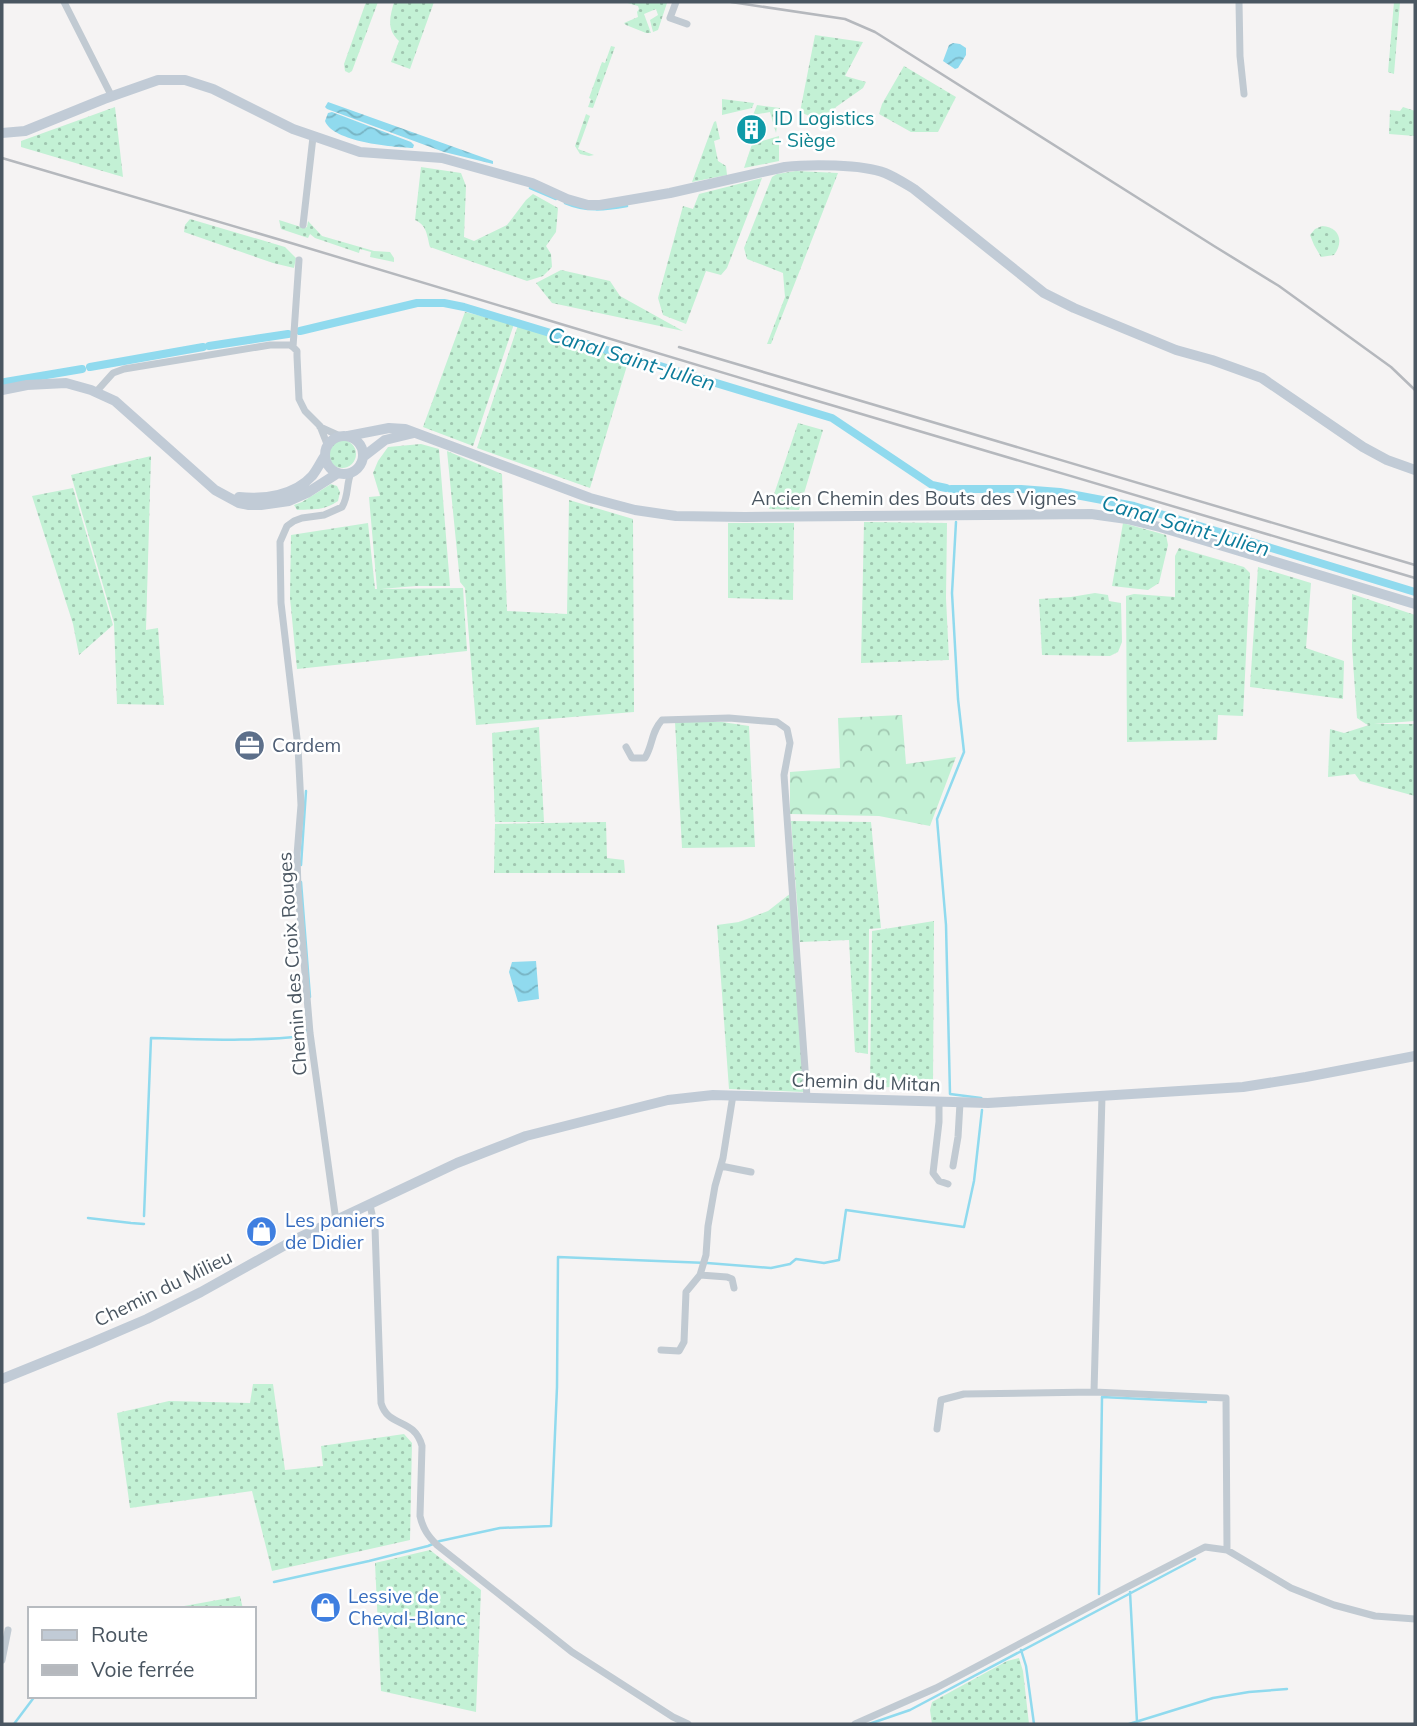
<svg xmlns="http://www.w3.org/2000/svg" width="1417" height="1726" viewBox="0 0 1417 1726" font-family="Mulish,sans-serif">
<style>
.grass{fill:url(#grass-dots)}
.forest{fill:url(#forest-crowns)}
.water{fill:url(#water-waves)}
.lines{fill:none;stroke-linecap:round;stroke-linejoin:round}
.stream{stroke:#90daee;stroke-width:2.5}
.canal{stroke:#90daee;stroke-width:8}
.street{stroke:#c1cad2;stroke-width:7}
.secondary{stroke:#c1cbd6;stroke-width:10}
.rail{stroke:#b5b8bd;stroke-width:2.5}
.labels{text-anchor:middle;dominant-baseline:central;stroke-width:5;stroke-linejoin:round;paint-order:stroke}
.culture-label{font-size:19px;fill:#0d838f;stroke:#fff;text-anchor:start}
.street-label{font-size:19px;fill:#4a5661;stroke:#fff}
.service-label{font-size:19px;fill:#4e5e75;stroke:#fff;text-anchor:start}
.shop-label{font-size:19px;fill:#366cbe;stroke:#fff;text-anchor:start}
.water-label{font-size:21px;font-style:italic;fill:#0c7c9b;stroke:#fff}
</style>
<defs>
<pattern id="grass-dots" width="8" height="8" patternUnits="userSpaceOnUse" patternTransform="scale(1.75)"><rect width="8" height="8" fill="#c3f1d5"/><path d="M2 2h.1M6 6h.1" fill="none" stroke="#a0c6b0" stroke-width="1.8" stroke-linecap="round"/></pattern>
<pattern id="forest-crowns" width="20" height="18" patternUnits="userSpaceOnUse" patternTransform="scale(1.75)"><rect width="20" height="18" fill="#c3f1d5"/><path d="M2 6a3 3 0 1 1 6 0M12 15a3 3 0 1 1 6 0" fill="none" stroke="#a0c6b0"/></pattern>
<pattern id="water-waves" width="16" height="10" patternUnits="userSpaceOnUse" patternTransform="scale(1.75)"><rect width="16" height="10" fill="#90daee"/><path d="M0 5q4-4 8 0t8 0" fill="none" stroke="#78b4c4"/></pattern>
</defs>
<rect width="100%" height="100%" fill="#f5f3f3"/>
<path class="grass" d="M366,2H378L352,71L349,73L345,71L344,64Z
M394,2H434L410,69L391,62L399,41C386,29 390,17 394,2Z
M624,2L667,3L658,30L653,32L650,20L658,15L656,9L644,14L651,33H646L626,25L624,23L638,17L637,12L639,9L638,6Z
M1394,2H1400L1394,74L1388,72Z
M815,35L863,42L845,76L866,82L863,88L836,107L821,121L800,112Z
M611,46L615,47L593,108L588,107L591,99L589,98L602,62L605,63Z
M904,66L956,97L938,132H911L879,114L882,104Z
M722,99L754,103L752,108L722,115Z
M757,105L780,108L776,133L770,112L753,115Z
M115,107L123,177L21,147V141Z
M1403,107L1415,111V136L1389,134L1390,110L1400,111Z
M586,114L590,116L578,149L594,155L589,156L580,154L575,146Z
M716,121L720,139L714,141L718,161L726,166L727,175L692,182L714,122Z
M779,136V161L744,168L752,144Z
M421,167L461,173L466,186L464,237L474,241L507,225L526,200L533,194L558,208L556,232L546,246L551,254L552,267L543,276L527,281L430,247C427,236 427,225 415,220Z
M796,171L838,173L771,344H767L785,297L783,273L747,259L744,248L772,177L777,174Z
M762,178L727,268L721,275L706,271L686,324L663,315L658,298L683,206L693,209L699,194Z
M190,219L285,247L296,258L294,268L273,263L184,232L185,225Z
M279,220L304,228L307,227L308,221L322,236L374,251L390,252L394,258V262L370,257L371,252L360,249L359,253L315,238L310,234L308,238L281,229Z
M1322,226C1340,227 1344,242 1334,255L1321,257L1314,245L1310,235L1315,229Z
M561,270L610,281L620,296L683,331L552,303L536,283Z
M465,312L514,324L473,446L423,427Z
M518,325L629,359L590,488L477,448Z
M798,423L823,430L799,510L769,509Z
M328 454a14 14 0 1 1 28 0a14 14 0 1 1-28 0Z
M421,444L439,449L450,586H416L381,589L463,588L467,651L297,669L290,598L291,535L368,523L375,589H377L369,497L380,496L373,473L378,461L388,447Z
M447,451L502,474L507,611L567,614L569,500L633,519L634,712L476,725L465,588L460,582Z
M151,456L146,630L158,628L164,705L117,704L114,623L71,475Z
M331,484L337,486L340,492L338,501C323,511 314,509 297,510L294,505L302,502Z
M73,488L113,625L79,655L73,624L32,496Z
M864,522L947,523L946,598L949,660L861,663Z
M728,523H794L793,600L728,598Z
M1123,523L1166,535L1168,545L1159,583L1148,590L1112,586Z
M1179,548L1244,567L1250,573L1243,716L1218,715L1217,740L1127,742L1126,596L1134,594L1175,597V556Z
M1258,567L1311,583L1306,648L1344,661L1343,699L1250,687Z
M1095,593L1108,595L1109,601L1121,603L1122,642L1118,652L1110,656L1042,655L1039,599L1071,597Z
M1352,594L1415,615V721L1374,724H1415V796L1360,781L1355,774L1328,777L1330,729L1344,733L1369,725L1366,724L1357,718L1352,648Z
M675,722H722L749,726L755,847L682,848Z
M539,727L544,822H495L492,733Z
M791,821L871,822L881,928L869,929L868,1054L855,1052L849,940L800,942Z
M606,822L607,858L624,860L625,873H494L495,824Z
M791,893L804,1092L729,1089L717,925L739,922L768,911Z
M934,921L933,1085L870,1088L872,931Z
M253,1384H273L285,1470L323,1466L321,1446L404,1434L412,1443L410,1540L272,1571L252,1491L130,1508L117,1413L169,1401L250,1403Z
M430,1550L481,1590L476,1712L381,1691L375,1563Z
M240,1596L243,1609H184V1606Z
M1019,1658L1023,1671L1029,1724H932L930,1710L932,1702L1007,1661Z"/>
<path class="forest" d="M902,715L906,764L956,757L930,826L879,816L790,814V772L840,768L838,718Z"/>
<path class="water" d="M953,43L960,44L966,48V55L958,68L955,69L943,61L949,45Z
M328,102L493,161V164L444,152L327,109L325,107Z
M332,112L411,142L414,145L413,148C392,147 333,142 325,121L328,113Z
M536,961L539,999L518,1002L509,972L512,962Z"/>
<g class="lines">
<path class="stream" d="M530,188L556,199
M565,203C586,212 605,210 627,206
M957,506L958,489
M956,522L952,593L958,699L964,752L937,819L946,925L950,1094L981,1098L982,1099
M301,865L306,791
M301,882L310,997
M144,1216L151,1038C202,1039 252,1042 303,1036L307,1030
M88,1218L131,1223L144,1224
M274,1582L369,1561L428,1546L440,1541L500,1528L551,1526L557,1387L558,1257L707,1263L771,1268L790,1264L796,1259L824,1263L839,1260L846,1210L964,1227L974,1181L982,1110
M1130,1592L1137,1722
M1099,1594L1102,1397L1206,1402
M1021,1650L1026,1666L1034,1724
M14,1724L35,1696
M869,1724L910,1710L1195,1559
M1129,1724L1213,1698L1249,1692L1287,1689"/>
<path class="canal" d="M300,331L417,303H444L464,307L832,418L932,485L946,488
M209,346L288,334
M90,367L203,347
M5,382L82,369
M951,489H1021L1060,492L1134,506L1415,592"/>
<path class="street" d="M64,2L112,97
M676,2L670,18L687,24
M1239,2L1240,56L1244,94
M303,225L313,137
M299,260L293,347L297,351V356L299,399L305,411L320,426L327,444
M96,392L113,373L124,369L270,345H290L293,347
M320,427L340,436
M626,747L632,758H645C653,745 651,732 662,720L729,718L777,722L787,729L790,743L784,775L807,1097
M939,1103V1122L933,1173L939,1181L948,1184
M721,1166L751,1172
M953,1166L958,1137L960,1103
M370,1205L375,1228L381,1403C388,1428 414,1417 422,1446L420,1516C423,1529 428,1536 437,1545L572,1652L673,1717L688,1724
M336,1221L310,1033L298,890L297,855L301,805L298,747L281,603L280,542L287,526L294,521L302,518L324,515L342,507C349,496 346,484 351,473
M700,1275L727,1277L732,1279L734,1288
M661,1350L679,1351L684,1342L686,1292L700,1275L706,1255L708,1226L715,1186L723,1158L733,1095
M1094,1392L1102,1096
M937,1429L941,1400L964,1394L1094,1392L1226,1398L1227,1550
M2,1660L8,1630
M855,1724L936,1688L1106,1598L1205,1547L1227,1550L1291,1588L1334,1605L1375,1616L1415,1619"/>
<path class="secondary" d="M2,133L25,131L104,99L158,80H185L213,89L293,129L360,152L442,158L532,183L567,199L588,205H600L670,193L785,167C809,164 862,164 885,173C895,177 904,183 914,189L1044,293L1074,308L1176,350L1212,360L1262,378L1363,447L1387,460L1415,470
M2,390L27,385L66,383L91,390L115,401L215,490L239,503L249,505H261L289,501L307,493L338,473
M325 455a19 19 0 1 1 38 0a19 19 0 1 1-38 0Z
M348,436L389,428L405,429L590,498L635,510L676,516L745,517L1091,514L1127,519L1160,527L1415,604
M363,457L385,440L414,433
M239,497C264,500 295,495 312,476C317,470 320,463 324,457
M2,1379L91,1343L147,1319L201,1292L296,1239L457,1163L526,1136L648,1105L668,1100L713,1095L988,1103L1243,1087L1306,1077L1415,1056"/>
<path class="rail" d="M731,2L845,19L875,32L1214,246L1279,286L1391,367L1415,390
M2,158L291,243L804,397L1415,578
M679,347L1415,565"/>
</g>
<defs>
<symbol id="building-disc" viewBox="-11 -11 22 22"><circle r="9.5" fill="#0f9aa8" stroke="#fff"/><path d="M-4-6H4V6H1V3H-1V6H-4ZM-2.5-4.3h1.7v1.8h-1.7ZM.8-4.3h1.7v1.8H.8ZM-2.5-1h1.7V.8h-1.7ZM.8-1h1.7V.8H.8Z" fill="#fff"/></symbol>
<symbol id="office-disc" viewBox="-11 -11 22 22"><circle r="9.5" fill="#5c6f8a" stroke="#fff"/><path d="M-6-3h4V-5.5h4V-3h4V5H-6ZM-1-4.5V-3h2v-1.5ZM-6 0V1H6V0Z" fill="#fff"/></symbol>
<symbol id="shop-disc" viewBox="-11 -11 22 22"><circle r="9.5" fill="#3f7fe0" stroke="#fff"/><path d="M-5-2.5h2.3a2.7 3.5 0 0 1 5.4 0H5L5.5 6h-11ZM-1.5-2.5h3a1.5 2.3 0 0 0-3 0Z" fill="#fff"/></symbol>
</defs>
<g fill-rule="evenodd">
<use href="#building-disc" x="734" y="112" width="35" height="35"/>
<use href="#office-disc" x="232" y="728" width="35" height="35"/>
<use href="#shop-disc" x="244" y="1214" width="35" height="35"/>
<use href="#shop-disc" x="308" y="1590" width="35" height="35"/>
</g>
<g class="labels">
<g class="culture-label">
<text x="774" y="118">ID Logistics<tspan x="774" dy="22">- Siège</tspan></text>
</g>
<g class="street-label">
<text x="914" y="498">Ancien Chemin des Bouts des Vignes</text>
<text transform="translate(292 964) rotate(-94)">Chemin des Croix Rouges</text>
<text transform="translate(866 1082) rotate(2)">Chemin du Mitan</text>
<text transform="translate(163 1288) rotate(-26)">Chemin du Milieu</text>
</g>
<g class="service-label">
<text x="272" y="745">Cardem</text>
</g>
<g class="shop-label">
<text x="285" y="1220">Les paniers<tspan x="285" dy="22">de Didier</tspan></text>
<text x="348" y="1596">Lessive de<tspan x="348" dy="22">Cheval-Blanc</tspan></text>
</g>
<g class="water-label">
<text transform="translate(632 358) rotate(17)">Canal Saint-Julien</text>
<text transform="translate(1186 525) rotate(16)">Canal Saint-Julien</text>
</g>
</g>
<rect width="1417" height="1726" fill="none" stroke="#4a5661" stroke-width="7"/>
<rect x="28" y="1607" width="228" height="91" fill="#ffffff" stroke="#b7bbc0" stroke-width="2"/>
<rect x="42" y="1630" width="35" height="10" fill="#c1cbd6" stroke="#b7bbc0" stroke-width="2"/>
<text x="91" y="1642" font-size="21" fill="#4a5661">Route</text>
<rect x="42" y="1665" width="35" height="10" fill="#b5b8bd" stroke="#b7bbc0" stroke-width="2"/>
<text x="91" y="1677" font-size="21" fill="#4a5661">Voie ferrée</text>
</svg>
